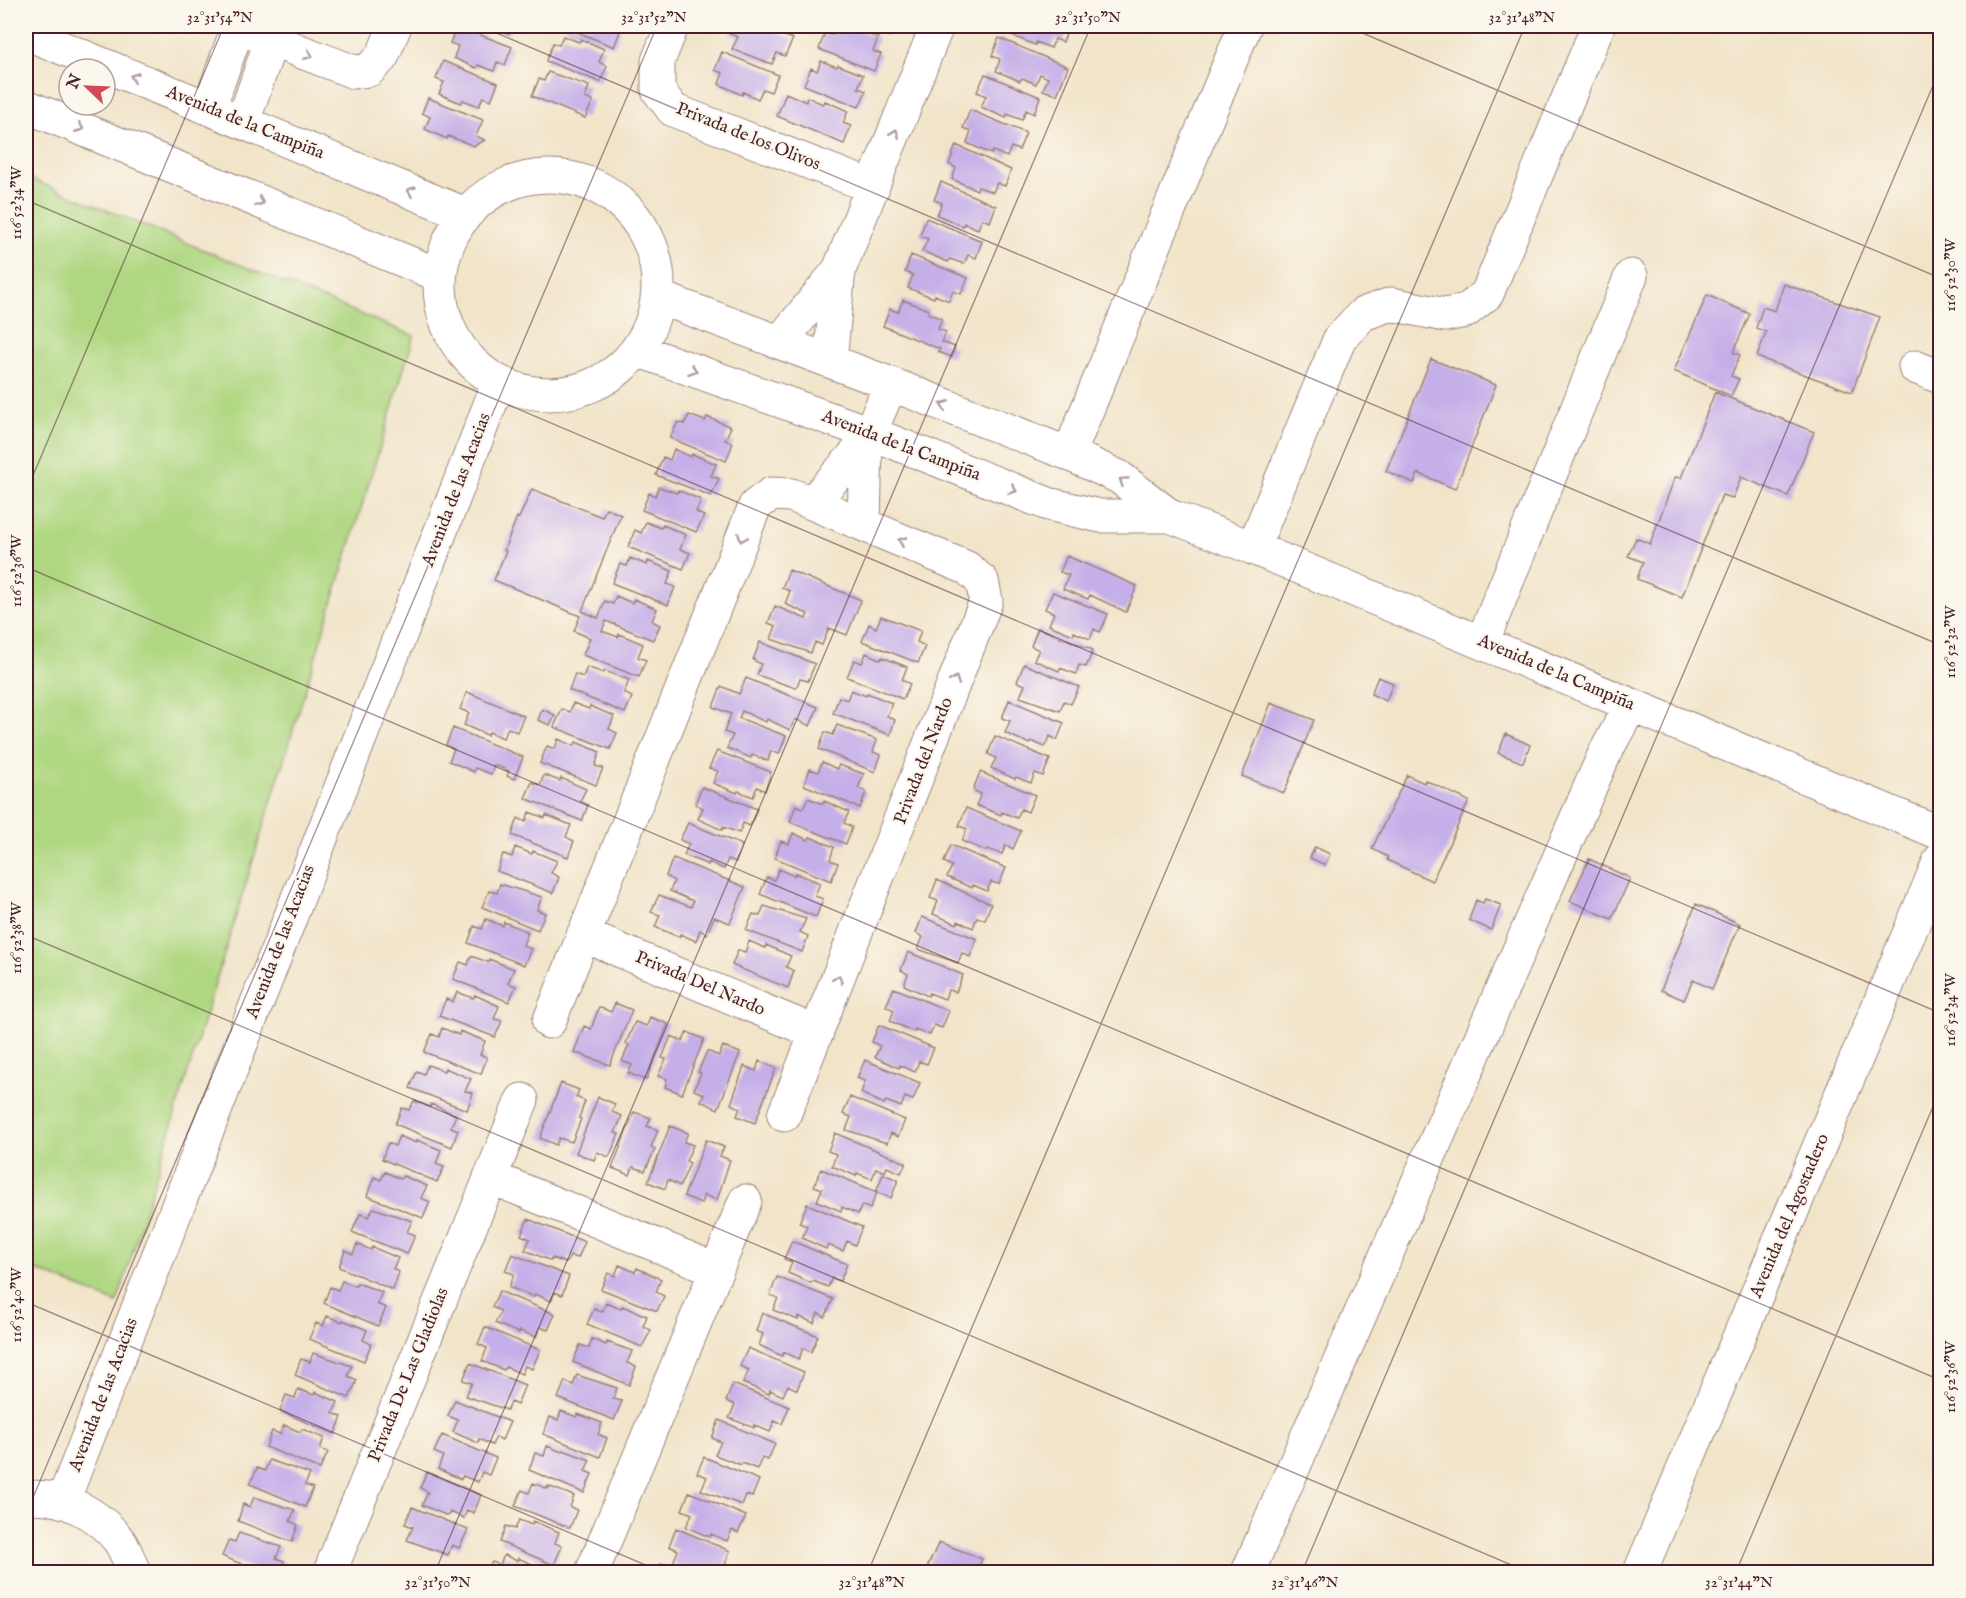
<svg xmlns="http://www.w3.org/2000/svg" width="1966" height="1598" viewBox="0 0 1966 1598" font-family="'IM FELL English',serif">
<style>
.green{fill:#afd781;stroke:#7c7b56;stroke-width:1.5}
.building{fill:#c5afe8}
.lines{fill:none;stroke-linecap:round;stroke-linejoin:round}
.minor-casing{stroke:#9e827a;stroke-width:35}
.minor{stroke:#fff;stroke-width:33}
.oneway{stroke:#ae9aa0}
.ticks{fill:none;stroke:#4a1f2b;stroke-width:1.5;stroke-opacity:0.45}
.labels{text-anchor:middle;dominant-baseline:central;stroke-width:4.5;stroke-linejoin:round;paint-order:stroke}
.street-label{font-size:18px;fill:#4a1f2b;stroke:#fbf7ec}
.neatline{fill:none;stroke:#4a1f2b;stroke-width:2}
.ticks-label{font-size:15px;text-anchor:middle;fill:#4a1f2b}
</style>
<rect width="100%" height="100%" fill="#fbf7ec"/>
<filter id="ink" filterUnits="userSpaceOnUse"><feTurbulence type="fractalNoise" baseFrequency=".0167" numOctaves="2"/><feDisplacementMap in="SourceGraphic" scale="12" xChannelSelector="R" yChannelSelector="G"/><feConvolveMatrix kernelMatrix="1 2 1 2 8 2 1 2 1" color-interpolation-filters="sRGB"/></filter>
<filter id="wash" filterUnits="userSpaceOnUse"><feTurbulence type="fractalNoise" baseFrequency=".008" numOctaves="4" result="noise"/><feDisplacementMap in="SourceGraphic" scale="24" xChannelSelector="R" yChannelSelector="G"/><feGaussianBlur stdDeviation="1.35" result="paint"/><feColorMatrix in="noise" values="0 0 0 0 0 0 0 0 0 0 0 0 0 0 0 0 0 1.4 0 .05"/><feComposite in="paint" operator="in"/></filter>
<g filter="url(#wash)">
<rect width="100%" height="100%" fill="#f1e4c9"/>
<path class="green" d="M26,177L414,336L117,1303L26,1266Z"/>
<g id="blocks">
<path class="building" d="M457,26L512,47L505,65L497,62L494,71L478,65L476,68L454,58L458,46L450,43Z
M478,26H512L509,34L493,28L491,31Z
M563,26H614L621,29L614,47Z
M733,26H760L793,39L785,56L777,53L772,64L732,49L738,37L730,34Z
M836,26L852,31L853,28L878,38L873,51L881,54L874,71L819,49L825,33L832,35Z
M864,26H893L888,36Z
M1014,26H1069L1063,42L1055,39L1051,48L1036,42L1035,45L1010,35Z
M563,36L579,42L581,39L604,49L599,62L607,66L600,82L546,61L553,43L559,45Z
M999,38L1068,67L1057,95L1043,90L1048,78L1040,74L1036,84L1022,78L1020,81L996,71L1000,59L992,56Z
M722,52L778,75L771,92L763,89L758,99L743,92L742,95L719,84L723,73L715,70Z
M443,61L498,83L491,100L483,97L479,106L463,100L461,103L439,94L444,82L436,79Z
M821,61L837,67L838,65L863,75L858,88L866,91L859,107L804,85L811,68L817,71Z
M548,72L589,86L585,98L593,101L585,118L532,96L539,79L544,81Z
M985,74L1040,97L1034,114L1026,110L1022,120L1007,114L1006,118L981,107L986,96L977,92Z
M786,93L806,102L807,97L823,104L825,101L848,111L843,123L851,126L844,144L777,116Z
M428,98L483,120L476,136L485,140L474,146L448,136L447,139L425,129L430,117L422,113Z
M970,110L1026,133L1019,150L1011,147L1007,157L993,151L991,154L967,143L971,131L963,128Z
M956,145L1011,170L1005,186L997,183L993,192L978,187L977,190L952,179L956,168L949,164Z
M941,182L996,206L990,222L982,219L978,229L964,223L963,226L937,215L942,203L934,200Z
M926,218L982,241L976,258L968,255L964,264L950,259L948,262L922,251L928,239L920,236Z
M911,255L968,278L961,294L953,291L949,301L935,295L934,298L908,288L913,275L905,272Z
M1784,284L1880,317L1852,392L1757,357L1766,332L1756,328L1763,307L1775,311Z
M1707,295L1750,314L1733,352L1740,355L1731,376L1739,379L1731,396L1674,371Z
M903,300L929,310L928,313L942,319L938,329L946,332L942,342L955,347L952,357L938,352L940,349L883,326L890,309L898,312Z
M1431,359L1496,385L1455,489L1418,473L1414,483L1386,471Z
M1715,392L1814,432L1788,496L1741,477L1733,498L1722,495L1682,597L1637,579L1643,562L1628,556L1636,538L1650,544L1675,477L1681,478Z
M689,415L705,421L707,417L731,427L725,440L733,443L726,461L670,438L678,422L684,424Z
M674,449L691,457L692,454L716,464L711,476L719,479L711,496L656,475L663,457L670,460Z
M659,487L677,493L678,490L701,500L696,512L704,516L696,532L642,510L649,493L655,496Z
M532,489L602,517L606,508L621,515L582,611L598,618L605,601L613,604L616,596L632,603L634,599L657,609L652,621L660,625L653,640L606,621L602,631L618,637L619,634L643,644L638,657L646,660L639,677L583,655L590,638L574,631L580,616L494,580L506,551L504,550L517,517L519,518Z
M646,522L661,528L663,525L686,535L680,549L690,553L683,569L628,547L635,530L641,533Z
M1067,556L1137,586L1126,612L1090,595L1088,599L1063,589L1069,575L1060,572Z
M630,558L647,565L648,561L672,571L667,584L675,587L668,605L612,583L620,564L627,566Z
M789,570L861,600L847,635L829,628L822,645L815,642L811,653L771,639L776,626L768,623L775,606L806,619L808,614L785,604L790,591L782,588Z
M1053,592L1108,614L1100,632L1094,629L1090,639L1074,632L1073,635L1049,625L1054,613L1045,609Z
M881,616L921,631L917,642L925,646L918,663L862,641L869,624L876,628Z
M1038,628L1093,650L1086,667L1079,665L1076,674L1060,668L1059,671L1034,660L1039,650L1031,646Z
M760,642L815,664L808,681L800,679L796,688L757,675L761,664L753,660Z
M866,653L881,660L882,657L907,667L902,680L910,684L903,699L847,677L854,660L862,663Z
M1024,664L1079,687L1071,704L1064,701L1060,711L1020,697L1025,685L1017,682Z
M587,667L603,673L605,671L629,680L624,693L632,697L625,713L569,690L575,674L583,677Z
M1378,677L1393,683L1386,701L1371,694Z
M746,678L818,707L810,726L795,719L790,730L767,719L766,722L742,711L739,718L786,736L779,754L771,751L768,761L752,755L751,758L727,748L733,735L724,732L731,714L713,707L721,686L739,694Z
M851,690L866,696L867,693L892,703L887,716L895,720L890,735L833,713L839,697L847,700Z
M467,692L524,716L517,732L508,728L503,738L489,732L487,735L464,725L469,713L460,709Z
M1009,700L1064,723L1057,740L1050,736L1045,747L1031,741L1030,744L1005,733L1010,721L1002,718Z
M573,703L589,709L590,706L614,716L609,729L617,733L610,749L554,727L562,709L570,712Z
M1271,703L1314,720L1284,793L1242,776Z
M542,709L555,715L550,725L538,720Z
M837,725L877,740L873,752L881,755L875,772L819,749L825,732L833,735Z
M453,728L523,757L514,779L507,776L509,771L494,765L491,774L475,768L474,772L449,761L454,749L446,745Z
M1506,734L1530,745L1523,763L1498,753Z
M995,736L1050,759L1043,776L1035,773L1031,783L1016,777L1015,779L991,768L996,758L988,754Z
M558,739L574,746L576,742L600,752L595,766L603,768L596,785L540,763L547,746L555,749Z
M717,751L771,772L765,791L757,787L753,797L738,791L737,793L713,783L718,771L709,768Z
M822,762L837,769L839,765L864,774L858,788L866,792L860,808L804,785L810,769L818,772Z
M980,772L1035,795L1028,812L1021,809L1017,818L1002,812L1001,815L976,805L981,794L973,790Z
M544,775L560,781L561,778L586,789L580,801L588,805L582,821L525,798L532,782L540,785Z
M1407,775L1424,783L1425,780L1469,801L1432,881L1387,860L1388,857L1372,849Z
M702,787L757,809L750,826L743,823L739,833L723,827L722,830L698,819L703,808L695,804Z
M808,798L823,804L824,801L849,812L844,823L852,827L846,844L790,822L796,805L803,808Z
M966,808L1021,831L1013,849L1006,845L1002,854L987,849L986,851L962,841L967,829L959,826Z
M529,812L545,818L546,815L571,825L566,837L574,841L568,857L512,835L518,818L526,822Z
M688,823L742,845L736,862L728,859L724,869L709,862L708,865L684,855L689,844L680,840Z
M793,833L808,840L810,837L834,847L830,860L838,863L831,881L775,858L781,841L789,844Z
M951,845L1006,868L999,884L991,882L987,891L973,885L972,888L947,877L952,866L944,862Z
M515,847L532,854L533,851L557,861L551,873L559,877L553,893L497,871L503,854L512,857Z
M1315,847L1330,854L1325,865L1310,858Z
M673,858L745,887L730,923L714,917L707,934L700,930L696,941L680,934L679,937L655,927L660,915L651,912L659,895L691,907L693,901L670,891L674,881L666,876Z
M1589,859L1630,878L1612,919L1570,901Z
M779,869L794,876L795,873L820,883L815,896L823,899L816,917L760,894L767,877L774,880Z
M937,880L991,904L985,920L977,917L973,928L958,921L957,924L933,914L938,901L930,898Z
M500,884L542,897L537,910L545,913L538,930L482,907L489,891L497,893Z
M1485,899L1501,905L1491,930L1469,920L1476,900L1483,903Z
M1696,904L1740,924L1712,989L1693,980L1684,1000L1661,990Z
M764,906L806,919L800,932L808,936L802,952L746,930L753,914L760,916Z
M922,917L977,939L970,957L962,953L958,963L918,949L923,937L916,933Z
M486,919L503,926L504,922L528,932L523,945L531,949L524,965L468,943L474,926L482,929Z
M749,941L765,948L766,945L791,956L786,967L794,971L788,988L732,965L738,950L745,952Z
M908,952L963,975L956,992L948,990L945,999L929,993L928,996L904,985L908,974L901,970Z
M471,956L488,962L489,959L514,969L508,983L516,986L509,1002L453,979L460,962L468,965Z
M894,988L949,1011L942,1028L934,1025L930,1035L915,1029L914,1032L890,1021L894,1010L886,1006Z
M457,992L473,998L475,995L499,1006L494,1019L502,1021L495,1037L439,1016L446,999L453,1002Z
M615,1003L632,1010L610,1065L574,1052L584,1026L591,1029L599,1007L611,1012Z
M650,1017L668,1024L646,1080L628,1073L632,1065L622,1061L629,1045L626,1043L635,1022L647,1026Z
M879,1025L934,1048L927,1064L919,1061L915,1072L900,1065L899,1068L875,1057L880,1046L872,1042Z
M442,1028L459,1035L460,1031L485,1041L480,1055L487,1057L481,1074L424,1052L432,1034L439,1037Z
M687,1032L704,1039L682,1094L665,1087L667,1079L658,1076L666,1059L662,1058L671,1036L683,1041Z
M723,1046L740,1053L718,1109L701,1101L704,1094L694,1090L701,1073L698,1072L707,1051L719,1056Z
M865,1060L920,1083L913,1100L905,1097L901,1107L886,1101L884,1104L861,1093L865,1081L857,1078Z
M759,1061L776,1068L755,1123L737,1116L740,1108L731,1104L744,1066L756,1071Z
M428,1065L444,1071L445,1068L471,1079L465,1091L473,1093L467,1110L410,1088L417,1071L424,1074Z
M561,1083L579,1090L576,1097L585,1101L579,1118L581,1119L572,1142L559,1138L556,1145L540,1138Z
M598,1097L615,1104L612,1112L622,1116L615,1133L619,1134L609,1157L597,1152L594,1160L576,1153Z
M850,1097L905,1120L898,1137L891,1133L887,1143L846,1130L851,1117L843,1114Z
M414,1101L430,1107L431,1104L456,1115L451,1127L458,1130L452,1147L395,1124L402,1108L409,1110Z
M634,1112L651,1118L647,1126L658,1130L651,1147L655,1149L645,1171L633,1167L630,1175L612,1168Z
M670,1126L688,1133L684,1142L693,1145L686,1161L690,1163L680,1186L668,1180L665,1189L648,1182Z
M835,1133L906,1163L901,1173L887,1167L885,1172L876,1168L872,1179L857,1173L856,1176L832,1166L836,1154L828,1151Z
M399,1136L416,1143L417,1140L441,1150L436,1164L444,1167L437,1182L382,1159L388,1143L395,1146Z
M706,1140L724,1147L720,1156L730,1160L717,1200L704,1195L701,1203L684,1196Z
M821,1169L877,1192L870,1209L862,1205L858,1214L842,1207L841,1211L817,1201L822,1189L814,1186Z
M385,1172L401,1179L403,1176L427,1186L421,1198L430,1202L423,1218L367,1196L374,1177L381,1180Z
M883,1174L898,1180L891,1198L876,1192Z
M807,1204L862,1227L855,1245L847,1241L843,1251L828,1245L826,1249L802,1238L807,1226L799,1223Z
M373,1208L412,1221L407,1232L415,1235L407,1254L352,1232L360,1214L369,1217Z
M528,1219L585,1242L578,1258L570,1256L566,1263L552,1258L551,1261L525,1250L530,1239L521,1235Z
M792,1241L847,1264L840,1281L832,1278L828,1287L813,1281L811,1283L788,1273L792,1262L784,1259Z
M357,1244L371,1250L372,1247L398,1258L393,1269L399,1272L393,1290L339,1267L345,1250L353,1254Z
M512,1254L569,1276L562,1295L555,1292L551,1301L535,1294L534,1297L509,1287L514,1274L505,1271Z
M619,1265L635,1272L637,1268L661,1279L656,1292L664,1296L657,1311L601,1289L608,1273L615,1276Z
M777,1277L833,1299L825,1317L818,1313L814,1323L798,1316V1320L773,1310L778,1298L770,1295Z
M342,1281L356,1286L357,1283L382,1292L377,1304L386,1308L378,1326L324,1303L330,1287L338,1290Z
M499,1291L555,1314L548,1330L540,1327L536,1337L520,1331L519,1333L495,1323L501,1311L492,1307Z
M606,1303L621,1309L622,1306L647,1316L643,1326L651,1330L642,1347L587,1324L594,1309L602,1312Z
M762,1313L818,1336L811,1352L803,1348L799,1359L784,1352L782,1356L759,1345L763,1334L756,1331Z
M327,1316L342,1322L343,1320L367,1330L363,1340L371,1344L364,1361L309,1339L316,1323L323,1326Z
M485,1327L540,1350L532,1369L525,1366L522,1374L506,1367L504,1370L482,1361L487,1348L478,1344Z
M592,1339L606,1345L607,1342L632,1351L627,1363L636,1367L629,1385L573,1362L580,1345L589,1348Z
M748,1348L804,1372L797,1390L788,1385L783,1396L770,1390L769,1394L743,1383L749,1370L740,1366Z
M313,1353L352,1366L348,1376L357,1380L349,1398L295,1375L301,1359L310,1362Z
M470,1363L525,1385L517,1405L511,1402L507,1410L466,1396L472,1383L463,1380Z
M577,1375L617,1388L613,1399L622,1401L614,1420L558,1398L565,1381L573,1385Z
M733,1384L789,1407L782,1424L774,1421L770,1432L754,1425V1428L729,1418L735,1405L726,1401Z
M298,1389L314,1395L315,1392L338,1402L333,1413L342,1417L335,1434L280,1411L286,1395L295,1398Z
M455,1400L510,1422L502,1440L496,1437L492,1445L479,1439L478,1443L453,1432L458,1420L448,1416Z
M561,1411L577,1417L578,1414L602,1423L598,1434L607,1438L600,1457L543,1434L550,1417L558,1420Z
M719,1420L775,1444L768,1460L762,1458L757,1469L742,1463L741,1465L715,1455L721,1442L712,1438Z
M284,1425L300,1432L302,1429L324,1438L320,1449L328,1452L320,1469L266,1447L272,1431L280,1434Z
M442,1435L496,1458L489,1475L482,1472L478,1482L463,1476L461,1479L438,1469L443,1456L434,1452Z
M547,1446L562,1452L563,1450L590,1460L585,1471L592,1474L584,1493L529,1470L535,1453L544,1456Z
M704,1457L759,1480L752,1497L746,1495L742,1505L701,1490L707,1477L697,1473Z
M269,1460L310,1474L305,1485L313,1488L305,1507L250,1484L257,1468L265,1471Z
M427,1472L481,1495L474,1513L467,1510L464,1518L450,1512L448,1516L422,1505L428,1492L420,1488Z
M533,1483L548,1489V1486L574,1496L570,1507L577,1510L570,1528L515,1506L522,1490L529,1493Z
M689,1492L746,1516L738,1533L732,1530L727,1541L711,1534L710,1537L686,1527L692,1514L682,1510Z
M254,1497L295,1510L290,1521L298,1525L292,1542L238,1521L243,1504L250,1507Z
M412,1507L468,1530L459,1548L452,1545L448,1555L407,1540L413,1527L405,1524Z
M519,1520L532,1525L533,1521L559,1532L555,1543L562,1546L554,1565L500,1542L506,1526L515,1529Z
M676,1528L730,1551L724,1568L717,1565L714,1572H706L697,1569L695,1572L673,1563L678,1550L669,1546Z
M239,1533L281,1547L276,1558L284,1561L280,1572H261L222,1556L229,1540L235,1542Z
M939,1542L982,1559L976,1572H925Z
M504,1555L517,1561L518,1558L544,1569L542,1572H487L492,1562L500,1565Z
M661,1564L680,1572H658Z"/>
</g>
</g>
<g filter="url(#ink)">
<use href="#blocks" fill-opacity="0" stroke="#9e827a" stroke-width="1.5"/>
<g class="lines">
<defs>
<path id="minor" d="M235,26L354,72L369,70L382,57L395,26
M672,26L658,61V90L673,110L873,187
M26,33L465,214
M26,106L439,275
M209,108L238,27
M243,122L271,41
M440 285a109 109 0 1 1 218 0a109 109 0 1 1-218 0Z
M658,297L891,384L1069,454L1119,477L1170,516L1253,548L1940,833
M780,342L839,270
M637,350L870,433L1048,504L1100,516H1170
M830,361L839,270L937,26
M1915,367L1940,377
M1069,454L1245,26
M812,503L866,442
M864,524L866,442L891,384
M1253,548L1340,338L1363,314L1391,304L1445,315L1466,311L1487,294L1598,26
M1482,643L1631,276
M583,935L817,1033
M549,1022L755,506L771,494L791,495L812,503L967,568L982,581L986,601L784,1115
M490,1177L717,1270
M26,1498C60,1493 100,1514 120,1542C126,1551 130,1563 134,1572
M63,1501L498,384
M332,1572L333,1564L522,1100
M592,1572L745,1201
M1248,1572L1605,753L1631,705
M1640,1572L1940,860"/>
</defs>
<use href="#minor" class="minor-casing"/>
<use href="#minor" class="minor"/>
</g>
<defs><path id="oneway-chevron" d="M-2-3.5L2.5 0L-2 3.5" fill="none" stroke-width="1.6" stroke-linecap="round" stroke-linejoin="round" transform="scale(1.5)"/></defs>
<g class="oneway">
<use href="#oneway-chevron" transform="translate(309 55) rotate(21)"/>
<use href="#oneway-chevron" transform="translate(134 77) rotate(-158)"/>
<use href="#oneway-chevron" transform="translate(80 128) rotate(22)"/>
<use href="#oneway-chevron" transform="translate(895 133) rotate(-69)"/>
<use href="#oneway-chevron" transform="translate(411 191) rotate(-158)"/>
<use href="#oneway-chevron" transform="translate(260 202) rotate(22)"/>
<use href="#oneway-chevron" transform="translate(693 370) rotate(19)"/>
<use href="#oneway-chevron" transform="translate(944 405) rotate(-158)"/>
<use href="#oneway-chevron" transform="translate(1123 481) rotate(-146)"/>
<use href="#oneway-chevron" transform="translate(1013 490) rotate(22)"/>
<use href="#oneway-chevron" transform="translate(742 538) rotate(112)"/>
<use href="#oneway-chevron" transform="translate(902 541) rotate(-157)"/>
<use href="#oneway-chevron" transform="translate(955 680) rotate(-69)"/>
<use href="#oneway-chevron" transform="translate(838 979) rotate(-69)"/>
</g>
</g>
<path class="ticks" d="M480,26L1940,645M1346,26L1940,278M26,200L1940,1013M26,492L224,26M26,567L1940,1380M26,935L1528,1572M26,1302L662,1572M26,1514L657,26M435,1572L1091,26M868,1572L1525,26M1302,1572L1940,69M1736,1572L1940,1090"/>
<g class="labels">
<g class="street-label">
<text transform="translate(245 123) rotate(22)">Avenida de la Campiña</text>
<text transform="translate(748 137) rotate(22)">Privada de los Olivos</text>
<text transform="translate(901 446) rotate(21)">Avenida de la Campiña</text>
<text transform="translate(457 490) rotate(-69)">Avenida de las Acacias</text>
<text transform="translate(1556 673) rotate(23)">Avenida de la Campiña</text>
<text transform="translate(924 761) rotate(-69)">Privada del Nardo</text>
<text transform="translate(281 942) rotate(-69)">Avenida de las Acacias</text>
<text transform="translate(700 984) rotate(23)">Privada Del Nardo</text>
<text transform="translate(1790 1216) rotate(-67)">Avenida del Agostadero</text>
<text transform="translate(409 1375) rotate(-68)">Privada De Las Gladiolas</text>
<text transform="translate(104 1395) rotate(-69)">Avenida de las Acacias</text>
</g>
</g>
<rect width="1966" height="1598" fill="none" stroke="#fbf7ec" stroke-width="66"/>
<g transform="translate(87 87) rotate(293)"><circle r="28" fill="#fbf7ec" stroke="#b4a19f" stroke-width="1.5"/>
<path d="M0-4.5L10 22L0 15L-10 22Z" fill="#d1495b"/>
<text y="-9" font-size="16" font-weight="bold" text-anchor="middle" fill="#4a1f2b">N</text>
</g>
<rect x="33" y="33" width="1900" height="1532" class="neatline"/>
<g class="ticks-label">
<text x="220" y="22">32°31'54"N</text>
<text x="654" y="22">32°31'52"N</text>
<text x="1088" y="22">32°31'50"N</text>
<text x="1522" y="22">32°31'48"N</text>
<text transform="translate(16 203) rotate(-90)" y="5">116°52'34"W</text>
<text transform="translate(1950 275) rotate(-90)" y="5">116°52'30"W</text>
<text transform="translate(16 571) rotate(-90)" y="5">116°52'36"W</text>
<text transform="translate(1950 642) rotate(-90)" y="5">116°52'32"W</text>
<text transform="translate(16 938) rotate(-90)" y="5">116°52'38"W</text>
<text transform="translate(1950 1010) rotate(-90)" y="5">116°52'34"W</text>
<text transform="translate(16 1305) rotate(-90)" y="5">116°52'40"W</text>
<text transform="translate(1950 1377) rotate(-90)" y="5">116°52'36"W</text>
<text x="438" y="1587">32°31'50"N</text>
<text x="872" y="1587">32°31'48"N</text>
<text x="1305" y="1587">32°31'46"N</text>
<text x="1739" y="1587">32°31'44"N</text>
</g>
</svg>
